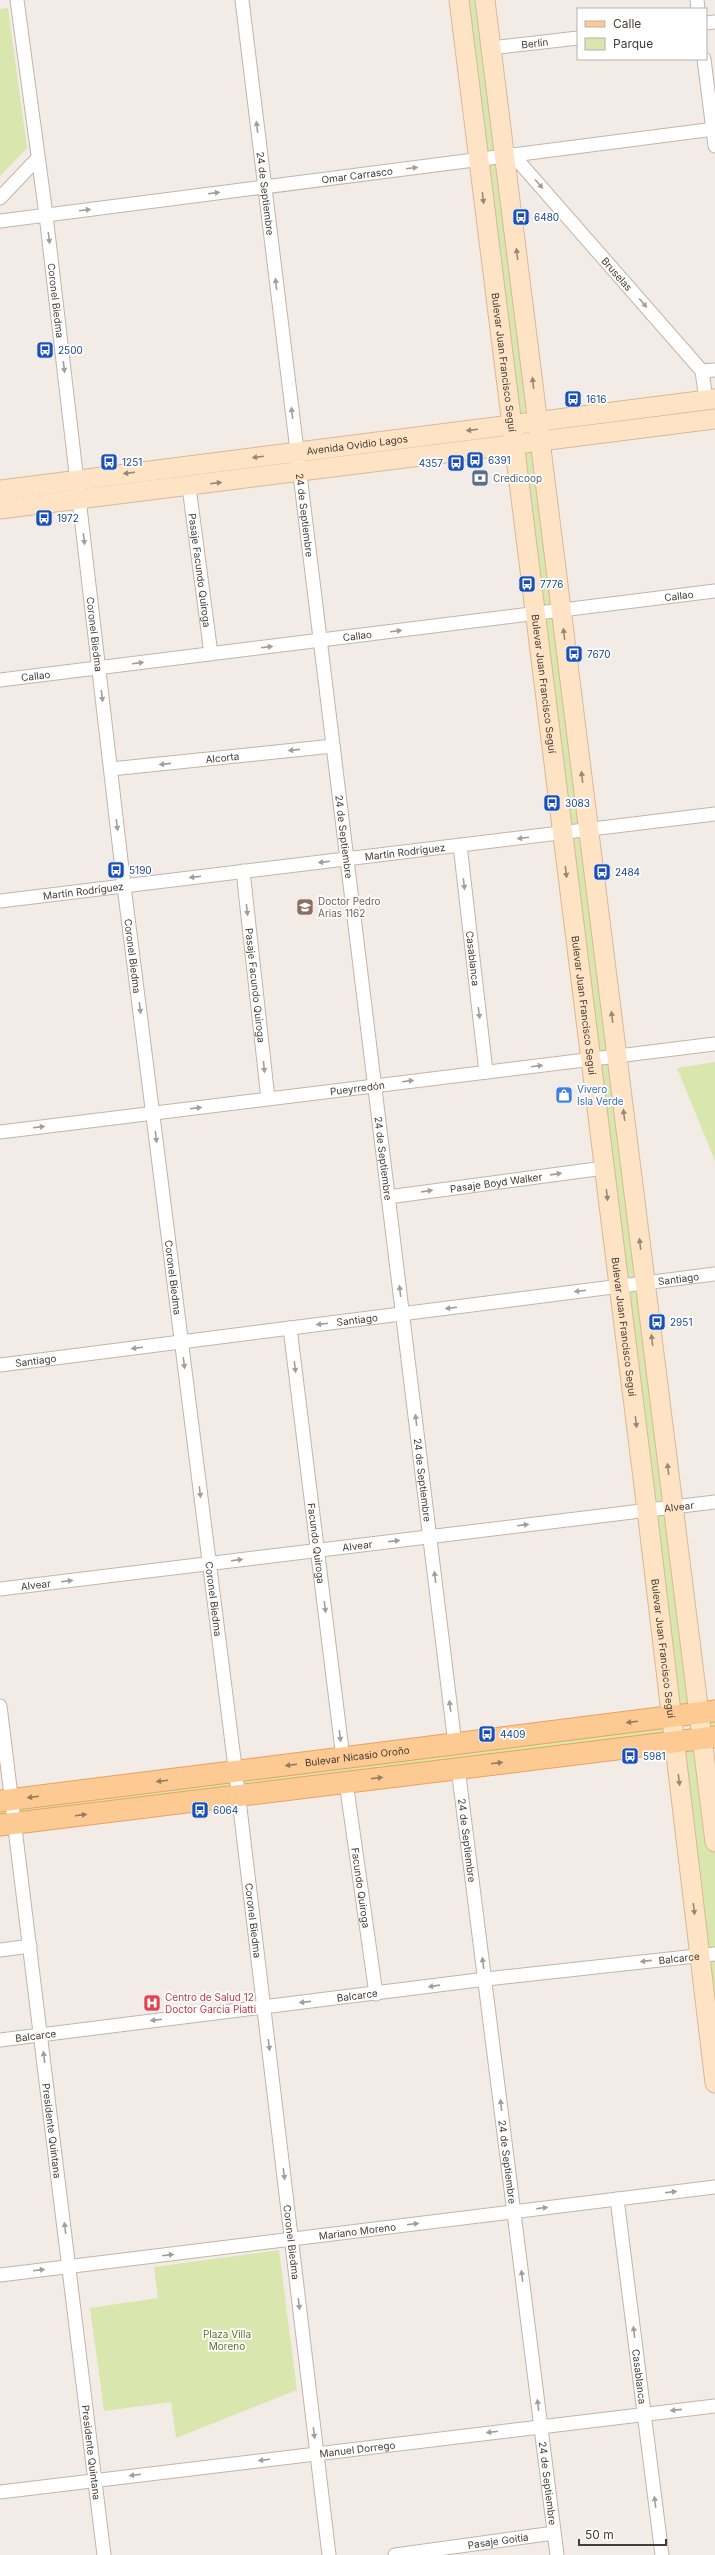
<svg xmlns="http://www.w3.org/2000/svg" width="715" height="2555" viewBox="0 0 715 2555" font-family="Inter,sans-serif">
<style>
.green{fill:#d9e7ae;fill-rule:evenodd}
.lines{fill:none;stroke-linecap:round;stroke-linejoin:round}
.minor-casing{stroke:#c1b5ab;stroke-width:15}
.secondary-casing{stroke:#d6b997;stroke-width:21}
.primary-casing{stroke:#e4a363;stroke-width:23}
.minor{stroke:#fff;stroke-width:13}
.secondary{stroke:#fee4c4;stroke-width:19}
.primary{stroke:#feca93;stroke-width:21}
.oneway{fill:#a29e9a}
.oneway2{fill:#988875}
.oneway3{fill:#987c5f}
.labels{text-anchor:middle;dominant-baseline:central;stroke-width:3.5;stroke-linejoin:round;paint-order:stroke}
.street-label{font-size:10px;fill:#453c35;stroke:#fff}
.transit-label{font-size:10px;fill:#164399;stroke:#fff;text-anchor:start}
.service-label{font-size:10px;fill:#4e5e75;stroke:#fff;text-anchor:start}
.education-label{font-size:10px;fill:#785e54;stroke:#fff;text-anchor:start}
.shop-label{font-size:10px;fill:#366cbe;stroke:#fff;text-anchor:start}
.health-label{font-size:10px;fill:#be3a42;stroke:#fff;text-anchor:start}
.park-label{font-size:10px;fill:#567728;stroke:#fff}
</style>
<rect width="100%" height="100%" fill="#f3ece6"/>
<path class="green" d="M459,0H485L698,1713L715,1711V1737L702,1738L715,1842V2083L674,1742L0,1825V1801L671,1717ZM698,1714L702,1738L674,1741L671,1718Z
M8,8L27,148L0,176V9Z
M715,1062V1161L677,1068Z
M279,2250L297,2390L176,2438L171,2402L104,2411L90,2308L158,2298L154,2267Z"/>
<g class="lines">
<defs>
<g id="minor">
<path id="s1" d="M17,0L46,215L124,886L237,1783L329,2555"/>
<path id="s2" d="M242,0L455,1744"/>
<path d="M697,0L698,9"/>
<path d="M706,23L715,22"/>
<path id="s3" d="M491,48L578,38"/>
<path d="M704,59L715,146"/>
<path id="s4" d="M513,155L702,371L706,400"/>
<path d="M0,198L38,158"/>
<path id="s5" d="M0,221L715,129"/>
<path d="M702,371L715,370"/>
<path id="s6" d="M189,487L211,654"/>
<path id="s7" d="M0,680L715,591"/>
<path id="s8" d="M111,769L333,746"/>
<path id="s9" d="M460,845L486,1072"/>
<path id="s10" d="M243,871L268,1099"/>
<path id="s11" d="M0,901L715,814"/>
<path id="s12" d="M0,1132L715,1044"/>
<path id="s13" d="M388,1197L604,1168"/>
<path id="s14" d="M290,1328L343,1758"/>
<path id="s15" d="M0,1365L715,1274"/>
<path id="s16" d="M0,1589L715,1502"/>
<path id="s17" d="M0,1706L104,2555"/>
<path id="s18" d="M458,1768L557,2555"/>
<path id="s19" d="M346,1782L376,1994"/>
<path d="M0,1950L30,1946"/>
<path id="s20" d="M0,2040L486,1979L715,1954"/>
<path id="s21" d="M617,2199L662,2555"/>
<path id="s22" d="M0,2275L715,2187"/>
<path id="s23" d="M0,2492L715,2406"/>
<path id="s24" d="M395,2555L554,2533"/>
</g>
<g id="secondary">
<path id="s25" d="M459,0L647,1510L715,2083"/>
<path d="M485,0L715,1842"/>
<path id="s26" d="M0,490L715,399"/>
<path d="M0,509L715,419"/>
</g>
<g id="primary">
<path id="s27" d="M0,1801L715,1711"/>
<path d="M0,1825L715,1737"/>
</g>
</defs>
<use href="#minor" class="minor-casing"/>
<use href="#secondary" class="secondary-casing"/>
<use href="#primary" class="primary-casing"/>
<use href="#minor" class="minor"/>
<use href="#secondary" class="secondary"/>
<use href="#primary" class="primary"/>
</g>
<defs><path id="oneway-solid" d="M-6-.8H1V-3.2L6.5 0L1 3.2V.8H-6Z"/></defs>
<g class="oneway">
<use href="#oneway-solid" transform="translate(257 127) rotate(-97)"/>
<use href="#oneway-solid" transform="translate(412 168) rotate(-7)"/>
<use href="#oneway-solid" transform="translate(539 184) rotate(49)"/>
<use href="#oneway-solid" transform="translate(214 193) rotate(-7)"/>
<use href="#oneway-solid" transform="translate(85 210) rotate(-7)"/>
<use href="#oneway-solid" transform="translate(49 238) rotate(83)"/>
<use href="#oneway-solid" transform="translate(276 284) rotate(-97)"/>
<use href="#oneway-solid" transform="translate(643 303) rotate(49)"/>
<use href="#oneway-solid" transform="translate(64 367) rotate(83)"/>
<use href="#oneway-solid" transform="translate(292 413) rotate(-97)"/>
<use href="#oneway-solid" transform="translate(84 539) rotate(84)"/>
<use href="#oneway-solid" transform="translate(396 631) rotate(-7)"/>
<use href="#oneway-solid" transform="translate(267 647) rotate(-7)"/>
<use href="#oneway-solid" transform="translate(138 663) rotate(-7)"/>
<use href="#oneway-solid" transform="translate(102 696) rotate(83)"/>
<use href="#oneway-solid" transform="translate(294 750) rotate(174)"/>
<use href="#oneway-solid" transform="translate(165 764) rotate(174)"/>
<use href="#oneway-solid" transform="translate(117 825) rotate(83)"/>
<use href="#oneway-solid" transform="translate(523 838) rotate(173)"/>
<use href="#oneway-solid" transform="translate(324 862) rotate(173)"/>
<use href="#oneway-solid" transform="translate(195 877) rotate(173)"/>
<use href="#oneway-solid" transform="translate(464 884) rotate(83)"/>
<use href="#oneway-solid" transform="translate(247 910) rotate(84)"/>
<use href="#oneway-solid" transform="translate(140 1008) rotate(83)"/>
<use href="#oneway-solid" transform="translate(479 1013) rotate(83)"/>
<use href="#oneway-solid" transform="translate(537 1066) rotate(-7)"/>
<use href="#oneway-solid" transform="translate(264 1067) rotate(84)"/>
<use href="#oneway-solid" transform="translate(408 1081) rotate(-7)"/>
<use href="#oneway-solid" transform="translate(196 1108) rotate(-7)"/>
<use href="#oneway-solid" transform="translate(39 1127) rotate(-7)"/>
<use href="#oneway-solid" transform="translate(156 1137) rotate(83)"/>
<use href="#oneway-solid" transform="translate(556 1174) rotate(-8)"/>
<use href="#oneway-solid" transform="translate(427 1191) rotate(-8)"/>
<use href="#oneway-solid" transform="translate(400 1291) rotate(-97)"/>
<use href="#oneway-solid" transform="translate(580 1291) rotate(173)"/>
<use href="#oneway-solid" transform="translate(451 1308) rotate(173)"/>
<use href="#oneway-solid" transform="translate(322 1324) rotate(173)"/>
<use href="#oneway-solid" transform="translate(137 1348) rotate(173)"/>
<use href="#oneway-solid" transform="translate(184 1363) rotate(83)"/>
<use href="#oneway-solid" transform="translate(295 1367) rotate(83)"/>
<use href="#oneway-solid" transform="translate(416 1420) rotate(-97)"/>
<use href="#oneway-solid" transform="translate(200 1492) rotate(83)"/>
<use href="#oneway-solid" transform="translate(523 1525) rotate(-7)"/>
<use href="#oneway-solid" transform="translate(394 1541) rotate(-7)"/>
<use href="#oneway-solid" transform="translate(237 1560) rotate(-7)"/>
<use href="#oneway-solid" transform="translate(435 1577) rotate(-97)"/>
<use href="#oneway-solid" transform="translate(67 1581) rotate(-7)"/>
<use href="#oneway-solid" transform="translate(325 1607) rotate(83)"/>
<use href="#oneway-solid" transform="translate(450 1706) rotate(-97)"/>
<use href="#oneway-solid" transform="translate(340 1736) rotate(83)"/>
<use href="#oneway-solid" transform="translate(646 1961) rotate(174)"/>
<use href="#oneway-solid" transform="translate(483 1963) rotate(-97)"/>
<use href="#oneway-solid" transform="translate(434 1986) rotate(172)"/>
<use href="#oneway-solid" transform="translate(305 2002) rotate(174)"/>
<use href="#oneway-solid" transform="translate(156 2020) rotate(173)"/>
<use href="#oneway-solid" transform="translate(269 2045) rotate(83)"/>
<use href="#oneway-solid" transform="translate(44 2057) rotate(-97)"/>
<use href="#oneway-solid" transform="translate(501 2105) rotate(-97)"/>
<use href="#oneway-solid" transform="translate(284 2174) rotate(83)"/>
<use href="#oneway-solid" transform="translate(671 2192) rotate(-7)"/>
<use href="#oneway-solid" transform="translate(542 2208) rotate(-7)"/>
<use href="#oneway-solid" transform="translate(413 2224) rotate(-7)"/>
<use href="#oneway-solid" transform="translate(65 2228) rotate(-97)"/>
<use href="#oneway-solid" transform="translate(168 2255) rotate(-7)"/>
<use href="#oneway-solid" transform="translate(39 2270) rotate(-7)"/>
<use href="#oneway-solid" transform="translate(522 2276) rotate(-97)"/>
<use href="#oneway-solid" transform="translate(299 2304) rotate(83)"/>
<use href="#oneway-solid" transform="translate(634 2332) rotate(-97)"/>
<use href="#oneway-solid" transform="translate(538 2405) rotate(-97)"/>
<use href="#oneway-solid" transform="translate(676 2410) rotate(174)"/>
<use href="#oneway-solid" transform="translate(492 2432) rotate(173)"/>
<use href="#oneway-solid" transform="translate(314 2433) rotate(83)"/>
<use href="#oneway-solid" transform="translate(264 2460) rotate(173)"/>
<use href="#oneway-solid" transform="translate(135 2475) rotate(173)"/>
<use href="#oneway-solid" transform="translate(655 2502) rotate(-97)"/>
</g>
<g class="oneway2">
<use href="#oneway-solid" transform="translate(483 198) rotate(83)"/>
<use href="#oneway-solid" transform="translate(517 254) rotate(-97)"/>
<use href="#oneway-solid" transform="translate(533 383) rotate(-97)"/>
<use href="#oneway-solid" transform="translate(472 430) rotate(173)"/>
<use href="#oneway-solid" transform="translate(258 457) rotate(173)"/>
<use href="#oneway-solid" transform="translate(129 473) rotate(173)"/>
<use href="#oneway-solid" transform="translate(216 483) rotate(-7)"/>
<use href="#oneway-solid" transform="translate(564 634) rotate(-97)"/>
<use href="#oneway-solid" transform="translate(582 777) rotate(-97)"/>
<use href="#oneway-solid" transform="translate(566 872) rotate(83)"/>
<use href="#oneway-solid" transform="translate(612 1017) rotate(-97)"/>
<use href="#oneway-solid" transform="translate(624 1115) rotate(-97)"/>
<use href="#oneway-solid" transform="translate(607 1195) rotate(83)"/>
<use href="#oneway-solid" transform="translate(640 1244) rotate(-97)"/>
<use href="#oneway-solid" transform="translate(652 1340) rotate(-97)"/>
<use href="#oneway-solid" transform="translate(636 1422) rotate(83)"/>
<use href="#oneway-solid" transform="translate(668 1469) rotate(-97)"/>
<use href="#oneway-solid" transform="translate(679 1780) rotate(83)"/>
<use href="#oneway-solid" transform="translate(694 1909) rotate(83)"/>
</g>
<g class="oneway3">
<use href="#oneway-solid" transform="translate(632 1722) rotate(173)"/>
<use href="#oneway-solid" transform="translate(497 1763) rotate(-7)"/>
<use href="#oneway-solid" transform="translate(291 1765) rotate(173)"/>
<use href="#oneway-solid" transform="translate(377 1778) rotate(-7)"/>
<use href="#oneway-solid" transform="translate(162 1781) rotate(173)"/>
<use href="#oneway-solid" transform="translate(33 1797) rotate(173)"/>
<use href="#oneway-solid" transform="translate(81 1815) rotate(-7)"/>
</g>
<defs>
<symbol id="bus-square" viewBox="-11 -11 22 22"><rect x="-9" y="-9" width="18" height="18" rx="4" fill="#1a4fb4" stroke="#fff"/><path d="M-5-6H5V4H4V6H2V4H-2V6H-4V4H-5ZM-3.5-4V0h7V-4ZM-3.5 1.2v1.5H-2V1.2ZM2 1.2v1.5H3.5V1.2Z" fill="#fff"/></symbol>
<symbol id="bank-square" viewBox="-11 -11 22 22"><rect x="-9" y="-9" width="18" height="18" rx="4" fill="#5c6f8a" stroke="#fff"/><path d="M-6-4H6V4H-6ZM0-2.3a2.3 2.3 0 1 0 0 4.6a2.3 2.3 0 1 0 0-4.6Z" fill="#fff"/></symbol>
<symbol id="school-square" viewBox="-11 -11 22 22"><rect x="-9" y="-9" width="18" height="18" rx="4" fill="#8d6e63" stroke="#fff"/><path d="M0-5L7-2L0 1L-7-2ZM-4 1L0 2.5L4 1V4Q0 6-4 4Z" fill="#fff"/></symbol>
<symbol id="shop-square" viewBox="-11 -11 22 22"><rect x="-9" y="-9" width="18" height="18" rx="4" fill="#3f7fe0" stroke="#fff"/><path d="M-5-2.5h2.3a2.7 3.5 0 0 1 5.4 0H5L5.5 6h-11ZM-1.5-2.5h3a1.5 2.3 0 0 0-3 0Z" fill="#fff"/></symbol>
<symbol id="hospital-square" viewBox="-11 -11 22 22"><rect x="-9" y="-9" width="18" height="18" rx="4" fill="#e0444e" stroke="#fff"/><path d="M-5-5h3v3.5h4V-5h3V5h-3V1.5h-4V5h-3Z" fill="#fff"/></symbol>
</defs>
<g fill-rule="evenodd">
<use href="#bus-square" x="511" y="207" width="20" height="20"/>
<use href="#bus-square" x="35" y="340" width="20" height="20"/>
<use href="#bus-square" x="563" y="389" width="20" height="20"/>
<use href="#bus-square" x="465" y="450" width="20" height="20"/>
<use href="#bus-square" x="99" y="452" width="20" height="20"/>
<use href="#bus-square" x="446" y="453" width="20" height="20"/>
<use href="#bank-square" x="470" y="468" width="20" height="20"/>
<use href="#bus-square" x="34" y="508" width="20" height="20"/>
<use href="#bus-square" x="517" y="574" width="20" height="20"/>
<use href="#bus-square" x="564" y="644" width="20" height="20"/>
<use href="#bus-square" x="542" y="793" width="20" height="20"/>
<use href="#bus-square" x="106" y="860" width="20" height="20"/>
<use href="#bus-square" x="592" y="862" width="20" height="20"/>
<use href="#school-square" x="295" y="897" width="20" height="20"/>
<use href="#shop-square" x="554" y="1085" width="20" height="20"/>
<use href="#bus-square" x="647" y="1312" width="20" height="20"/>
<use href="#bus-square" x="477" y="1724" width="20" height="20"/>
<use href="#bus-square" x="620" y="1746" width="20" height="20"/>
<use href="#bus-square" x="190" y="1800" width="20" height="20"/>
<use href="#hospital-square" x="142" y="1993" width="20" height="20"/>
</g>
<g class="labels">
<g class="street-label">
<text stroke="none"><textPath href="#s3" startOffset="44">Berlín</textPath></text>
<text stroke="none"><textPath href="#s5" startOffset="360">Omar Carrasco</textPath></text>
<text stroke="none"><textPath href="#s2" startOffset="195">24 de Septiembre</textPath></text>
<text stroke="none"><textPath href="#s4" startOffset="158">Bruselas</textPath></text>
<text stroke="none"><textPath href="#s1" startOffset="303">Coronel Biedma</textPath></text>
<text stroke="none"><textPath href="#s25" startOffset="365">Bulevar Juan Francisco Seguí</textPath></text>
<text stroke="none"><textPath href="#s26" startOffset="360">Avenida Ovidio Lagos</textPath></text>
<text stroke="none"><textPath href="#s2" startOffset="519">24 de Septiembre</textPath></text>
<text stroke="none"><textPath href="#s6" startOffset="84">Pasaje Facundo Quiroga</textPath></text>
<text stroke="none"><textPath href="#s7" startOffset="684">Callao</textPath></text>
<text stroke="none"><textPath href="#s1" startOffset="639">Coronel Biedma</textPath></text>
<text stroke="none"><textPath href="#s7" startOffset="360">Callao</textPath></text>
<text stroke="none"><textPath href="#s7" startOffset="36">Callao</textPath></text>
<text stroke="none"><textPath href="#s25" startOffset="689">Bulevar Juan Francisco Seguí</textPath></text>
<text stroke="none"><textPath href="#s8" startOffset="112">Alcorta</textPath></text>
<text stroke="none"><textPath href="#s2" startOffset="843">24 de Septiembre</textPath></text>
<text stroke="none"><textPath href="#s11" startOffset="408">Martín Rodríguez</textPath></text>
<text stroke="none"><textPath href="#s11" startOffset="84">Martín Rodríguez</textPath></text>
<text stroke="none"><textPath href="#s1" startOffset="963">Coronel Biedma</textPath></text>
<text stroke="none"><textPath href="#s9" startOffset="114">Casablanca</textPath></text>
<text stroke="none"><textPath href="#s10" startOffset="115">Pasaje Facundo Quiroga</textPath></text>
<text stroke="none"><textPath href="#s25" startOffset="1013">Bulevar Juan Francisco Seguí</textPath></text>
<text stroke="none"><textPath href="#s12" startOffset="360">Pueyrredón</textPath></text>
<text stroke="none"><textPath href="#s2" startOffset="1167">24 de Septiembre</textPath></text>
<text stroke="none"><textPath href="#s13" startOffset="109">Pasaje Boyd Walker</textPath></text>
<text stroke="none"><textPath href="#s1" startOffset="1287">Coronel Biedma</textPath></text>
<text stroke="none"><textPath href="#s15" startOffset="684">Santiago</textPath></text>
<text stroke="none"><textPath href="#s15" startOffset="360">Santiago</textPath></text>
<text stroke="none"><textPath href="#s25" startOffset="1337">Bulevar Juan Francisco Seguí</textPath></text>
<text stroke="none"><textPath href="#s15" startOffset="36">Santiago</textPath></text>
<text stroke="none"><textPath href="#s2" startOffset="1491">24 de Septiembre</textPath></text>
<text stroke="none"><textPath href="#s16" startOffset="684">Alvear</textPath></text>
<text stroke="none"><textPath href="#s14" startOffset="217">Facundo Quiroga</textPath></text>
<text stroke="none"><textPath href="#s16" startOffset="360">Alvear</textPath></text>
<text stroke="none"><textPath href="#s16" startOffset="36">Alvear</textPath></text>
<text stroke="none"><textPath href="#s1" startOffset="1611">Coronel Biedma</textPath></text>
<text stroke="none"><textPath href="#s25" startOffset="1661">Bulevar Juan Francisco Seguí</textPath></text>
<text stroke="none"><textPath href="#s27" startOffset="360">Bulevar Nicasio Oroño</textPath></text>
<text stroke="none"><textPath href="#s18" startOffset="73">24 de Septiembre</textPath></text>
<text stroke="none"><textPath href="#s19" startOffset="107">Facundo Quiroga</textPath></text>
<text stroke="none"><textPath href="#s1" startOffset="1935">Coronel Biedma</textPath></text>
<text stroke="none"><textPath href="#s20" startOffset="684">Balcarce</textPath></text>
<text stroke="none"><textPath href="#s20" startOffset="360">Balcarce</textPath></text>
<text stroke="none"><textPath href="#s20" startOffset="36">Balcarce</textPath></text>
<text stroke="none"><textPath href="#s17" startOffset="428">Presidente Quintana</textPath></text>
<text stroke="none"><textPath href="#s18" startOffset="397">24 de Septiembre</textPath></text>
<text stroke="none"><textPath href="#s22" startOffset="360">Mariano Moreno</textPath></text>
<text stroke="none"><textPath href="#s1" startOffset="2259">Coronel Biedma</textPath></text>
<text stroke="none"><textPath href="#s21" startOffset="179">Casablanca</textPath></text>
<text stroke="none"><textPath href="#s23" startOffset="360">Manuel Dorrego</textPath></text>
<text stroke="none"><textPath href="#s17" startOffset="752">Presidente Quintana</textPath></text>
<text stroke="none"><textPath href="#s18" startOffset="721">24 de Septiembre</textPath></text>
<text stroke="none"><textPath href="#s24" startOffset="104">Pasaje Goitía</textPath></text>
</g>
<g class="transit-label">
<text x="534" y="217">6480</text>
<text x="58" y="350">2500</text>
<text x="586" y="399">1616</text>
<text x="488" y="460">6391</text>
<text x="122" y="462">1251</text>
<text x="443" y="463" text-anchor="end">4357</text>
<text x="57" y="518">1972</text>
<text x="540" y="584">7776</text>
<text x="587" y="654">7670</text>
<text x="565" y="803">3083</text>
<text x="129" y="870">5190</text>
<text x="615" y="872">2484</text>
<text x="670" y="1322">2951</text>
<text x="500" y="1734">4409</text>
<text x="643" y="1756">5981</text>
<text x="213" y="1810">6064</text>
</g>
<g class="service-label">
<text x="493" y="478">Credicoop</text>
</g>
<g class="education-label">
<text x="318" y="901">Doctor Pedro<tspan x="318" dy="12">Arias 1162</tspan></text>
</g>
<g class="shop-label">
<text x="577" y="1089">Vivero<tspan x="577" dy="12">Isla Verde</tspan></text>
</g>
<g class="health-label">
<text x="165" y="1997">Centro de Salud 12<tspan x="165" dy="12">Doctor García Piatti</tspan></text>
</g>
<g class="park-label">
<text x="227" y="2334">Plaza Villa<tspan x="227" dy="12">Moreno</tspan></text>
</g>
</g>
<rect x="577" y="8" width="130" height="52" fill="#ffffff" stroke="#b5b1ae"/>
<rect x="585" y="21" width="20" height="6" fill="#feca93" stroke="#b5b1ae"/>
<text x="613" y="28" font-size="12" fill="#453c35">Calle</text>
<rect x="585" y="38" width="20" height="12" fill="#d9e7ae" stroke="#b5b1ae"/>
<text x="613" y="48" font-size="12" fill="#453c35">Parque</text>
<path d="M579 2539v6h87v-6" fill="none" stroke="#453c35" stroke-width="2"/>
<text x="585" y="2539" font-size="12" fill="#453c35" stroke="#ffffff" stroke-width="3" paint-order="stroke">50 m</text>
</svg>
